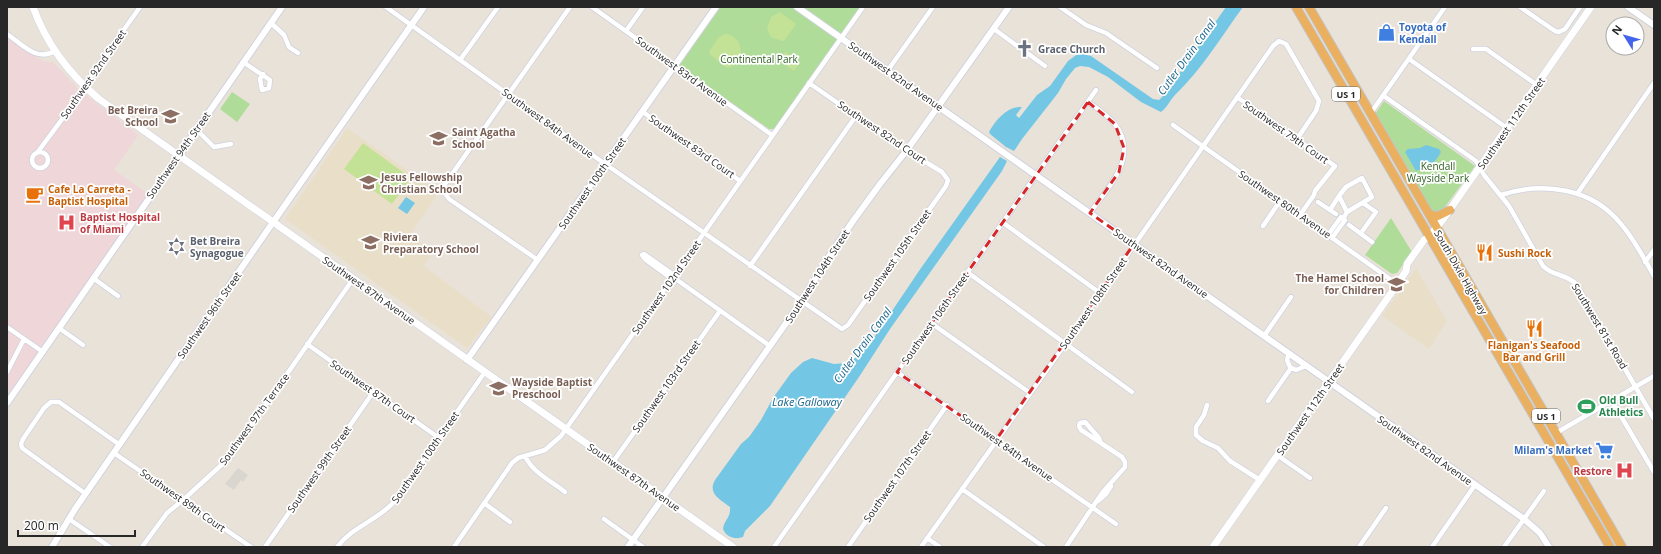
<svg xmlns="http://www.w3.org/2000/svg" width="1661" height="554" viewBox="0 0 1661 554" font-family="'Open Sans',sans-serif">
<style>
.education{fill:#e9dfc9}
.medical{fill:#efd6d8}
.green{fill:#b0dc99}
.pitch{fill:#c3e295}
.plaza{fill:#d9d5cf}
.water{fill:#73c7e4}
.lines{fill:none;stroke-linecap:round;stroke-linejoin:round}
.minor-casing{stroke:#cfd2df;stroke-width:6}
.tertiary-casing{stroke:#cfd2df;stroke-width:8}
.secondary-casing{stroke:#cfd2df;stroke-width:8}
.trunk-casing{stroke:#c3c3c3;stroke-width:10}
.minor{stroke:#fff;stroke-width:4.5}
.tertiary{stroke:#fff;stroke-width:6}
.secondary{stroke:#fff;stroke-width:7}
.trunk{stroke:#ebb05f;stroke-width:8}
.marked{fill:none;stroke:#d62828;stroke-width:3;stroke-dasharray:8 5;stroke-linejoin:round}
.labels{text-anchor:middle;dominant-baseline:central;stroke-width:3.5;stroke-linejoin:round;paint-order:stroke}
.shield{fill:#fff;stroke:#686868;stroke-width:1}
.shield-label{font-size:9px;font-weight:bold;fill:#272727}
.shop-label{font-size:10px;font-weight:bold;fill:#366cbe;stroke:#fff;text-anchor:start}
.worship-label{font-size:10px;font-weight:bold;fill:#5b616d;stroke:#fff;text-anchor:start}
.park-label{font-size:10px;fill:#2c5d1e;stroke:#fff}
.street-label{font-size:10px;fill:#272727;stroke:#fff}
.education-label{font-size:10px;font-weight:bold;fill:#785e54;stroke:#fff;text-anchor:start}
.food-label{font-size:10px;font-weight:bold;fill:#c56008;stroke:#fff;text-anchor:start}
.health-label{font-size:10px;font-weight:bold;fill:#be3a42;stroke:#fff;text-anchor:start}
.leisure-label{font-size:10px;font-weight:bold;fill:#27864d;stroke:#fff;text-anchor:start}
.water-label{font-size:11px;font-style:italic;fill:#17648b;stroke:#fff}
</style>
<rect width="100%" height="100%" fill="#e9e2d9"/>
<path class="education" d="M347,128L439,192L410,235L433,252L424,266L492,317L467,348L285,219Z
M1416,268L1447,321L1429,349L1382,316Z"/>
<path class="medical" d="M7,38L41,60L47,62H53L77,88L138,135L114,170L148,194L7,399Z"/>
<path class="green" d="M719,7H860L778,124L774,129H769L680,67V62Z
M232,92L250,104L237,122L220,109Z
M1384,101L1475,166L1442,211L1438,213L1432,211L1375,114Z
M1391,218L1412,252L1397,273L1392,274L1365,255Z"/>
<path class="pitch" d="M780,12L796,24L784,41H782L771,37L767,29L771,17Z
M726,34C745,37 746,64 727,68L711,55L709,52L719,37Z
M785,52L800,62L794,71L779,61Z
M363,143L411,178L392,204L344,169Z"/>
<path class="plaza" d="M238,468L248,475L243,482L241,480L234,490L225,484Z"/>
<path class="water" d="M1226,7H1243C1221,37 1202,69 1175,95C1170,100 1167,108 1161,112L1141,102L1108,77L1089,67L1080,66L1075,68L1066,79L1058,93L1022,139L1014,151L1006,147L990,134L989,132C996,120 1007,106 1022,107L1016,115L1019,118L1037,95L1050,86L1068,61L1079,53L1091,56L1153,99L1159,100L1164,95Z
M1426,145L1439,149L1441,152C1435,164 1427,167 1416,171L1405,152L1408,149L1420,148Z
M1000,157L1007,161L1002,171L890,329L859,377L770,506L745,531L743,537C735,540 726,537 723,529C724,520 731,518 730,507C721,500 707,494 715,480L741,444L749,437L761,420L773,398L791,373L803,362L812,358L834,364L846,363L854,359L869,345L921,268Z
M406,197L415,203L407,214L398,208Z"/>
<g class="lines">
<defs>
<path id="minor" d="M386,7L601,161L842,329L848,325L946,186L948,180L942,172L901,147L809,83
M592,7L772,135
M1060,7L1086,25L1106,33L1157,68
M1520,7L1555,31L1559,32L1565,29L1580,7
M271,23L284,35L289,47L298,53
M994,29L1045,66
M626,31L643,7
M7,34C22,44 36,62 55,51
M1473,49H1486L1537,85
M1409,59L1507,128
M460,60L498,7
M243,62L270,80L269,88L262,90L260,79L263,74
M888,70L933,7
M1384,96L1476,161L1484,175L1509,206L1543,266C1552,276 1567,274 1576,284L1654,419
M1237,97L1335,166L1315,191L1314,195L1300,215
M1088,102C1097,108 1107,115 1114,123C1141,156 1108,187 1090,213
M643,112L740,181
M1370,114L1445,7
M1173,125L1397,284
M196,129L214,147L231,144
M32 160a8 8 0 1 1 16 0a8 8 0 1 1-16 0Z
M37,153L80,95L88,80L140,7
M1577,194L1654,83
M1501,195C1543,181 1592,188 1621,224C1635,240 1644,259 1654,276
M1318,202L1336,214
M1330,210L1339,196
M1343,219L1347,212L1372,197L1362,178L1346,187L1339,196L1347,212
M1002,222L1100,293
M1349,225L1372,242
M1263,226L1280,201
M1361,233L1376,212L1363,203
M1328,235L1341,217L1345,220L1332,238
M538,260L449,199L446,195L443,189L445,184L570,7
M1645,262L1654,250
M750,266L856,116
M967,272L1132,392
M673,277L770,346
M93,278L118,296
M672,279L646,260L642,255L644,254L674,275
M931,323L1030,393
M7,327L43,352
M59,328L83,345
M1264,336L1291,297
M307,344L439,438
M1289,353L1287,360L1290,367L1296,370L1306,366
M7,372L24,339
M897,372L1116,524
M1268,401L1291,368
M1612,401L1654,472
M1207,405L1204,415L1196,427V435L1203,441L1218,448L1230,461L1260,480
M1556,433L1654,376
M114,453L251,547
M1277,455L1310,478
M525,456C533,473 550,480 565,492
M613,462L720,311
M962,489L1044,547
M86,494L22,448L21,444L23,439L44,408L51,402H59L120,445
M1098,501L1106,494L1111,486
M484,503L510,522
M69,519L110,547
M604,519L643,547
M927,538L940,547
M142,547L167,513L183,500L228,459L353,279
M265,547L374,391
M337,547C352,527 376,521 393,503L485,372
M454,547L512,463L518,458L545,450L561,436L863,7
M774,547L1096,90
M848,547L947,405
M921,547L1066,343L1273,46L1279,41L1286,44L1319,101L1316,111L1297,139
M1066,547L1102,493L1125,467V462L1122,457L1081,430L1079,426L1080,423L1085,422L1099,438L1100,441
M1359,547L1386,508
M1432,547L1475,485
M1504,547L1544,491"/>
<path id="tertiary" d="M797,7L1524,519L1540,533L1549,547
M1628,7L1654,25
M467,360L716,7
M7,403L282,7
M52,547L75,509L269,228L424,7
M628,547L801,302L824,264L853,221L880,184L907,150L1009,7"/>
<path id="secondary" d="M33,7C46,43 69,74 99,99L733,547
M1213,547L1394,289L1406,271L1407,264L1424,240L1429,237L1444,218L1591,7"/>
<path id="trunk" d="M1296,7L1610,547
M1309,7L1622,547
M1430,215L1438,216L1450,210"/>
</defs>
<use href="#minor" class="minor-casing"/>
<use href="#tertiary" class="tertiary-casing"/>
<use href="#secondary" class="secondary-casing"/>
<use href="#trunk" class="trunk-casing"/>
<use href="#minor" class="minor"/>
<use href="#tertiary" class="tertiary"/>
<use href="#secondary" class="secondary"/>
<use href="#trunk" class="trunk"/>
</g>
<path class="marked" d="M1088,102L1115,124L1124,148L1119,172L1090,213L1134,244L996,440L897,372Z"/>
<defs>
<symbol id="shop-bare" viewBox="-9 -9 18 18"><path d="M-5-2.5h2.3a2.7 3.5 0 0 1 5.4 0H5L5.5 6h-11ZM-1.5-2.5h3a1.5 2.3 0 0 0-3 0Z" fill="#3f7fe0" stroke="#fff" stroke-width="2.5" paint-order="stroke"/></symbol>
<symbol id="church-bare" viewBox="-9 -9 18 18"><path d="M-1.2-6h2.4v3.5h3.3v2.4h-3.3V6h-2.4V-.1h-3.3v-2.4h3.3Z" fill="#6b7280" stroke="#fff" stroke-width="2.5" paint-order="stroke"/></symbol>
<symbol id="school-bare" viewBox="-9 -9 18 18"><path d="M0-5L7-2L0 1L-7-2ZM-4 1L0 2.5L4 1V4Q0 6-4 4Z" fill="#8d6e63" stroke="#fff" stroke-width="2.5" paint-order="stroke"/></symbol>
<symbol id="cafe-bare" viewBox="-9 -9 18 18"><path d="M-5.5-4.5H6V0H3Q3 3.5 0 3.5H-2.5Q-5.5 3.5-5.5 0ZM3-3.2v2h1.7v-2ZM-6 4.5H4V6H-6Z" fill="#e8710a" stroke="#fff" stroke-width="2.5" paint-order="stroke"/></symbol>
<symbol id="hospital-bare" viewBox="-9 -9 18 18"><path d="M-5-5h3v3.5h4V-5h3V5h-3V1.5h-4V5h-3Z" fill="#e0444e" stroke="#fff" stroke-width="2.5" paint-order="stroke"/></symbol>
<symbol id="synagogue-bare" viewBox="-9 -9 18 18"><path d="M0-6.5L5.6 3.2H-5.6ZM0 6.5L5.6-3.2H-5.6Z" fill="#6b7280" stroke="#fff" stroke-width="2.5" paint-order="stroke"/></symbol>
<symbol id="restaurant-bare" viewBox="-9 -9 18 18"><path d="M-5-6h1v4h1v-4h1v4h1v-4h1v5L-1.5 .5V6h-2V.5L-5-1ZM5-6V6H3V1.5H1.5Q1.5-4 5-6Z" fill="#e8710a" stroke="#fff" stroke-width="2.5" paint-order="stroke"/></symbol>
<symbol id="stadium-bare" viewBox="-9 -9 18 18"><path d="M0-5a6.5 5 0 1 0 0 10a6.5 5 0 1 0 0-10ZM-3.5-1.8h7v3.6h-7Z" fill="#2e9e5b" stroke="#fff" stroke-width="2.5" paint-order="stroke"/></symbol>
<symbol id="supermarket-bare" viewBox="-9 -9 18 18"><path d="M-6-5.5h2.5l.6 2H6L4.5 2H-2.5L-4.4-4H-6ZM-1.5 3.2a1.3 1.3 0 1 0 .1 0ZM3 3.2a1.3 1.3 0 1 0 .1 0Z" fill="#3f7fe0" stroke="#fff" stroke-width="2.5" paint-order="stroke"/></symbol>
</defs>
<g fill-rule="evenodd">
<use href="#shop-bare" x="1374" y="20" width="25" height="25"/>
<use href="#church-bare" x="1012" y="36" width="25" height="25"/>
<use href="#school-bare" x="158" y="104" width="25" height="25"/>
<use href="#school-bare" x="426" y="126" width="25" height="25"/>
<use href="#school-bare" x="356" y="170" width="25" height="25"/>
<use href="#cafe-bare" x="22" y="182" width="25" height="25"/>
<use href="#hospital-bare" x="54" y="210" width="25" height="25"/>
<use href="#school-bare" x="358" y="230" width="25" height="25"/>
<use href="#synagogue-bare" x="164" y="234" width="25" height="25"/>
<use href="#restaurant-bare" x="1472" y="240" width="25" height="25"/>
<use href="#school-bare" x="1384" y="272" width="25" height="25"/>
<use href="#restaurant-bare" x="1522" y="316" width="25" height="25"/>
<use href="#school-bare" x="486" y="376" width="25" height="25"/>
<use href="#stadium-bare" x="1574" y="394" width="25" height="25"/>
<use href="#supermarket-bare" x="1592" y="438" width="25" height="25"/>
<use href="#hospital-bare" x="1612" y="458" width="25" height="25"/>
</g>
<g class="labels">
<g class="shield">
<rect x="1332" y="87" width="28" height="14" rx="3"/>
<rect x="1532" y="409" width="28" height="14" rx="3"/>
</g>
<g class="shield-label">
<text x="1346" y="94">US 1</text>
<text x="1546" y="416">US 1</text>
</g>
<g class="shop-label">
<text x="1399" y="27">Toyota of<tspan x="1399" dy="12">Kendall</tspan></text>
<text x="1592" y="450" text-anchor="end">Milam's Market</text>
</g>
<g class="worship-label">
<text x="1038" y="49">Grace Church</text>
<text x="190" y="241">Bet Breira<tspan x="190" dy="12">Synagogue</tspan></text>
</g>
<g class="park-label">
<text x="759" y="59">Continental Park</text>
<text x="1438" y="166">Kendall<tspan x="1438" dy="12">Wayside Park</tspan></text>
</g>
<g class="street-label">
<text transform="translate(682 71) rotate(36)">Southwest 83rd Avenue</text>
<text transform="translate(93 74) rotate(-55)">Southwest 92nd Street</text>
<text transform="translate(896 76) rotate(35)">Southwest 82nd Avenue</text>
<text transform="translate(548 123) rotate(36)">Southwest 84th Avenue</text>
<text transform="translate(1511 123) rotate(-55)">Southwest 112th Street</text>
<text transform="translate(882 132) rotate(34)">Southwest 82nd Court</text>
<text transform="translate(1286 132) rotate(35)">Southwest 79th Court</text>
<text transform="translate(692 146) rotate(35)">Southwest 83rd Court</text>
<text transform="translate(178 155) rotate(-55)">Southwest 94th Street</text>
<text transform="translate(592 183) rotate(-55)">Southwest 100th Street</text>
<text transform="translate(1285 204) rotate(35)">Southwest 80th Avenue</text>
<text transform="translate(897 255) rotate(-55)">Southwest 105th Street</text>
<text transform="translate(1161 263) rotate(35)">Southwest 82nd Avenue</text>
<text transform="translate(1461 272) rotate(60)">South Dixie Highway</text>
<text transform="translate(817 276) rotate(-57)">Southwest 104th Street</text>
<text transform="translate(666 287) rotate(-55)">Southwest 102nd Street</text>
<text transform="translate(369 290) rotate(35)">Southwest 87th Avenue</text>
<text transform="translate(1093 303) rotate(-55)">Southwest 108th Street</text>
<text transform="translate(209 315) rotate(-55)">Southwest 96th Street</text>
<text transform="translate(935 318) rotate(-55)">Southwest 106th Street</text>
<text transform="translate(1600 326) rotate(59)">Southwest 81st Road</text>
<text transform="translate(666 386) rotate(-55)">Southwest 103rd Street</text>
<text transform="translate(373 391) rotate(35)">Southwest 87th Court</text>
<text transform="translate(1310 409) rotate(-55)">Southwest 112th Street</text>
<text transform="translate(254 419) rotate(-54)">Southwest 97th Terrace</text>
<text transform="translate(1007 447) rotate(35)">Southwest 84th Avenue</text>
<text transform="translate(1425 450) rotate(35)">Southwest 82nd Avenue</text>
<text transform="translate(425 457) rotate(-55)">Southwest 100th Street</text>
<text transform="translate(319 469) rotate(-55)">Southwest 99th Street</text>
<text transform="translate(897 476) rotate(-55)">Southwest 107th Street</text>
<text transform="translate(634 477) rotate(35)">Southwest 87th Avenue</text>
<text transform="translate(183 500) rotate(35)">Southwest 89th Court</text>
</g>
<g class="education-label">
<text x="158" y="110" text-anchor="end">Bet Breira<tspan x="158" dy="12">School</tspan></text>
<text x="452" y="132">Saint Agatha<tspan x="452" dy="12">School</tspan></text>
<text x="381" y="177">Jesus Fellowship<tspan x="381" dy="12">Christian School</tspan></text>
<text x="383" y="237">Riviera<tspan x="383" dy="12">Preparatory School</tspan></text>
<text x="1384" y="278" text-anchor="end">The Hamel School<tspan x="1384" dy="12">for Children</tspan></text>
<text x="512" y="382">Wayside Baptist<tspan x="512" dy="12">Preschool</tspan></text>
</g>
<g class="food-label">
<text x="48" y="189">Cafe La Carreta -<tspan x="48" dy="12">Baptist Hospital</tspan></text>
<text x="1498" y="253">Sushi Rock</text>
<text x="1534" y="345" text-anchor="middle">Flanigan's Seafood<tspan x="1534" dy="12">Bar and Grill</tspan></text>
</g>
<g class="health-label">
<text x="80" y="217">Baptist Hospital<tspan x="80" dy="12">of Miami</tspan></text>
<text x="1612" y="471" text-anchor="end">Restore</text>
</g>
<g class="leisure-label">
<text x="1599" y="400">Old Bull<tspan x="1599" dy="12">Athletics</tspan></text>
</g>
<g class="water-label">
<text transform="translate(1186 57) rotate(-54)">Cutler Drain Canal</text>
<text transform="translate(862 345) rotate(-54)">Cutler Drain Canal</text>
<text x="807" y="401">Lake Galloway</text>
</g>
</g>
<rect width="1661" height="554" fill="none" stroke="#272727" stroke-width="16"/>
<g transform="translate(1625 36) rotate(307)"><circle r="19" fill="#ffffff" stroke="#a9a9a9"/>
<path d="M0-3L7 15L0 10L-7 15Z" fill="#4465eb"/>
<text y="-6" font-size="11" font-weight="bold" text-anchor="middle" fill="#272727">N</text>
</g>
<path d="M18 530v6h117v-6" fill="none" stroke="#272727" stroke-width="2"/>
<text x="24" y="530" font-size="12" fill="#272727" stroke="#ffffff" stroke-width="3" paint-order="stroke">200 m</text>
</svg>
